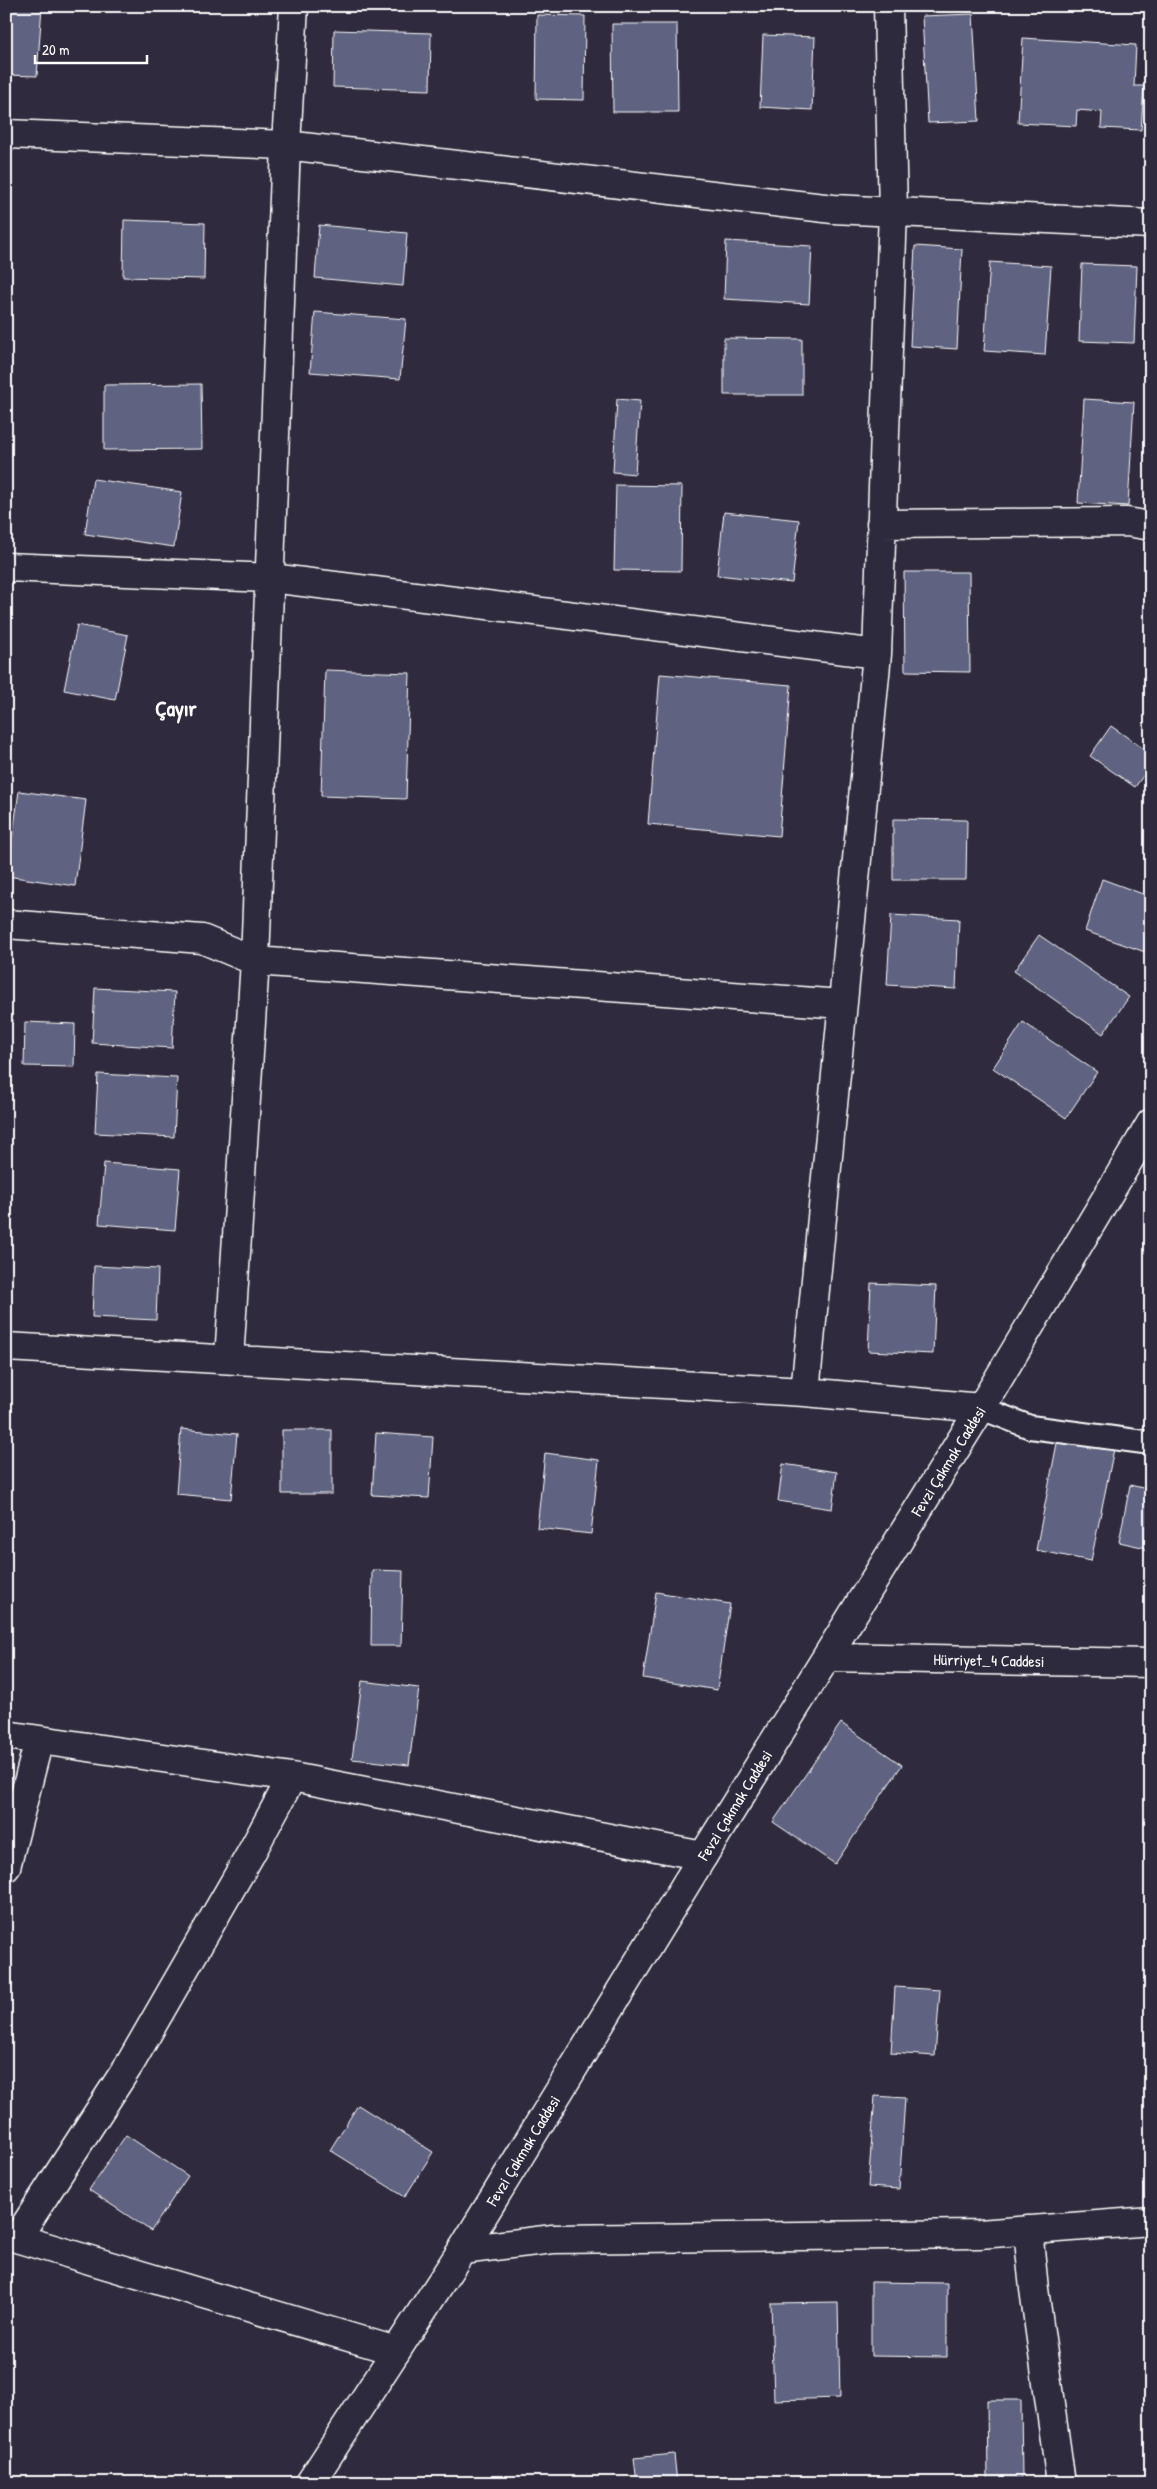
<svg xmlns="http://www.w3.org/2000/svg" width="1157" height="2489" viewBox="0 0 1157 2489" font-family="'Patrick Hand',sans-serif">
<style>
.building{fill:#5f6481;stroke:#fff}
.lines{fill:none;stroke-linecap:round;stroke-linejoin:round}
.lane-casing{stroke:#fff;stroke-width:26}
.street-casing{stroke:#fff;stroke-width:31}
.secondary-casing{stroke:#fff;stroke-width:31}
.lane{stroke:#2f2a3d;stroke-width:22}
.street{stroke:#2f2a3d;stroke-width:28}
.secondary{stroke:#2f2a3d;stroke-width:28}
.labels{text-anchor:middle;dominant-baseline:central;stroke-width:4;stroke-linejoin:round;paint-order:stroke}
.street-label{font-size:16px;fill:#fff;stroke:#2f2a3d}
.district-label{font-size:21px;font-weight:bold;fill:#fff;stroke:#2f2a3d}
</style>
<rect width="100%" height="100%" fill="#2f2a3d"/>
<filter id="ink" filterUnits="userSpaceOnUse"><feTurbulence type="fractalNoise" baseFrequency=".02" numOctaves="2"/><feDisplacementMap in="SourceGraphic" scale="10" xChannelSelector="R" yChannelSelector="G"/><feConvolveMatrix kernelMatrix="1 2 1 2 8 2 1 2 1" color-interpolation-filters="sRGB"/></filter>
<g filter="url(#ink)">
<path class="building" d="M6,6H42L37,76L6,75Z
M973,14L979,121L928,123L922,16Z
M537,15L585,16L584,100L536,99Z
M612,24H677L678,112H613Z
M334,30L431,33L430,90L333,87Z
M763,35L815,37L812,110L760,107Z
M1023,38L1136,45L1134,86H1144L1141,130L1101,128L1102,112L1077,110L1076,126L1018,123Z
M124,220L205,223L204,279L123,277Z
M319,225L407,233L403,286L315,278Z
M726,241L812,246L809,304L724,299Z
M915,246L962,249L957,349L910,346Z
M990,262L1051,266L1045,355L984,351Z
M1082,264L1137,266L1134,343L1079,341Z
M315,312L406,319L400,379L310,372Z
M724,338L802,339V395H724Z
M201,384L202,449L104,450V385Z
M617,399L640,401L635,474L613,472Z
M1084,399L1134,402L1128,506L1078,503Z
M93,479L182,492L174,547L85,534Z
M616,485L682,486L681,571L614,570Z
M724,512L799,520L792,583L717,575Z
M904,572H969L970,672L905,671Z
M77,625L128,635L115,700L64,690Z
M325,670L410,673L406,799L321,796Z
M660,674L791,685L779,836L648,824Z
M1111,726L1151,754V765L1135,787L1090,756Z
M19,791L86,800L75,886L7,876Z
M893,819L967,820L966,880H893Z
M1102,879L1151,897V954L1085,931Z
M891,915L959,919L956,989L887,985Z
M1039,935L1129,997L1103,1034L1014,971Z
M95,988L175,992L172,1048L92,1043Z
M25,1022L75,1024L74,1067L24,1066Z
M1023,1022L1097,1072L1066,1118L993,1068Z
M98,1074L177,1078L174,1137L95,1133Z
M104,1163L180,1169L175,1230L99,1224Z
M94,1266L158,1269L156,1320L92,1317Z
M871,1283L936,1286L933,1354L868,1351Z
M181,1429L237,1434L231,1499L176,1494Z
M282,1430H332V1494H282Z
M376,1433L433,1437L429,1498L372,1495Z
M1059,1433L1115,1444L1091,1561L1036,1550Z
M545,1453L599,1460L591,1534L537,1528Z
M783,1464L837,1472L832,1509L778,1501Z
M1130,1485L1151,1490V1549L1119,1542Z
M372,1570L403,1571L401,1646H371Z
M656,1592L730,1604L717,1690L643,1678Z
M362,1681L419,1688L409,1765L352,1759Z
M841,1723L902,1765L835,1864L773,1822Z
M895,1987L940,1990L935,2056L891,2053Z
M875,2096L905,2098L899,2189L868,2187Z
M358,2105L433,2152L405,2197L330,2150Z
M126,2135L188,2176L151,2231L89,2190Z
M871,2282L947,2283V2357L871,2356Z
M838,2302L840,2398L774,2400L771,2303Z
M987,2400H1021L1022,2479H988Z
M674,2454L677,2483H637L634,2458Z"/>
<g class="lines">
<defs>
<path id="lane" d="M981,1408L1030,1427L1151,1443"/>
<path id="street" d="M6,134L286,145L833,209L1151,224
M881,524L1127,522L1151,526
M6,567L271,578L877,654
M6,924L202,939L255,961L842,1004
M6,1347L805,1392L981,1408
M229,1359L255,961L286,145L294,6
M805,1392L877,654L893,211L888,6
M6,1735L292,1777L703,1856
M6,1867L39,1740
M1028,2230L1034,2289L1061,2483
M6,2235L396,2351
M17,2238L131,2062L250,1855L292,1777
M462,2250L553,2239L979,2234L1151,2221"/>
<g id="secondary">
<path id="s1" d="M828,1657L1151,1663"/>
<path id="s2" d="M310,2483L462,2250L703,1856L981,1408L1151,1123"/>
</g>
</defs>
<use href="#lane" class="lane-casing"/>
<use href="#street" class="street-casing"/>
<use href="#secondary" class="secondary-casing"/>
<use href="#lane" class="lane"/>
<use href="#street" class="street"/>
<use href="#secondary" class="secondary"/>
</g>
</g>
<g class="labels">
<g class="street-label">
<text stroke="none"><textPath href="#s2" startOffset="1205">Fevzi Çakmak Caddesi</textPath></text>
<text stroke="none"><textPath href="#s1" startOffset="161">Hürriyet_4 Caddesi</textPath></text>
<text stroke="none"><textPath href="#s2" startOffset="800">Fevzi Çakmak Caddesi</textPath></text>
<text stroke="none"><textPath href="#s2" startOffset="395">Fevzi Çakmak Caddesi</textPath></text>
</g>
<g class="district-label">
<text x="176" y="708">Çayır</text>
</g>
</g>
<rect width="1157" height="2489" fill="none" stroke="#2f2a3d" stroke-width="25"/>
<rect x="12" y="12" width="1132" height="2464" fill="none" stroke="#fff" stroke-width="2" filter="url(#ink)"/>
<path d="M35 55v8h112v-8" fill="none" stroke="#ffffff" stroke-width="2.5"/>
<text x="42" y="55" font-size="15" fill="#ffffff" stroke="#2f2a3d" stroke-width="4" paint-order="stroke">20 m</text>
</svg>
